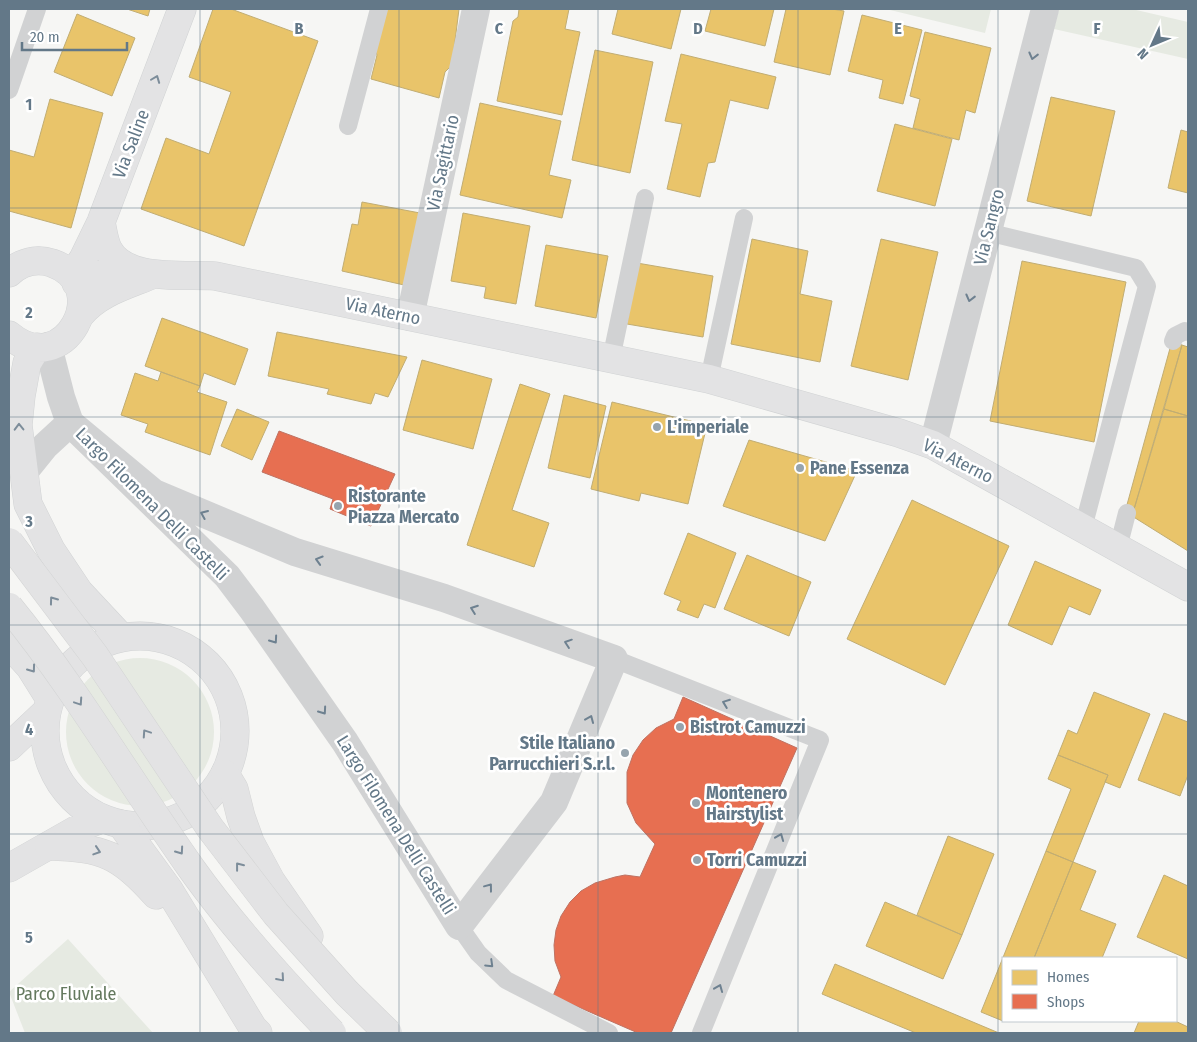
<svg xmlns="http://www.w3.org/2000/svg" width="1197" height="1042" viewBox="0 0 1197 1042" font-family="'Fira Sans Condensed',sans-serif">
<style>
.green{fill:#e6eae2}
.homes{fill:#e9c46a;stroke:#c1ad73}
.shops{fill:#e76f51;stroke:#bf7262}
.lines{fill:none;stroke-linecap:round;stroke-linejoin:round}
.secondary-casing{stroke:#d1d3d4;stroke-width:29}
.highway-casing{stroke:#d3d4d4;stroke-width:29}
.lane{stroke:#d1d2d3;stroke-width:18}
.street{stroke:#d1d2d3;stroke-width:28}
.secondary{stroke:#e3e3e4;stroke-width:28}
.highway{stroke:#e3e3e4;stroke-width:28}
.highway-bridge-casing{stroke:#d3d4d4;stroke-width:29;stroke-linecap:butt}
.highway-bridge{stroke:#e3e3e4;stroke-width:28}
.oneway{stroke:#6e8190}
.oneway2{stroke:#7d8d9a}
.grid{fill:none;stroke:#637888;stroke-width:1;stroke-opacity:0.55}
.poi-dot{fill:#96a4ae;stroke:#fff;stroke-width:2}
.labels{text-anchor:middle;dominant-baseline:central;stroke-width:5;stroke-linejoin:round;paint-order:stroke}
.street-label{font-size:18px;fill:#637888;stroke:#fff}
.poi-label{font-size:18px;font-weight:bold;fill:#637888;stroke:#fff;text-anchor:start}
.park-label{font-size:18px;fill:#64795e;stroke:#fff}
.grid-label{font-size:16px;text-anchor:middle;font-weight:bold;fill:#637888;stroke:#fff;stroke-width:5;stroke-linejoin:round;paint-order:stroke}
</style>
<rect width="100%" height="100%" fill="#f6f6f4"/>
<path class="green" d="M886,9H991L985,33Z
M1059,9H1132L1188,22V59L1054,29Z
M66 732a74 74 0 1 1 148 0a74 74 0 1 1-148 0Z
M68,939L153,1033H25L9,992Z"/>
<path class="homes" d="M127,9H150L148,16Z
M213,9H231L318,41L244,246L141,209L166,138L209,154L231,92L189,77Z
M386,9H459L452,65L445,72L439,98L371,79L377,55L374,48Z
M519,9H569L565,29L580,32L562,115L497,101L513,21L518,17Z
M618,9H681L671,49L612,34Z
M711,9H774L765,46L705,31Z
M786,9H832L844,11L830,75L774,62Z
M77,14L135,38L112,96L54,72Z
M862,15L922,30L903,104L879,98L883,80L848,71Z
M925,32L991,48L975,113L966,110L959,140L913,128L920,99L910,96Z
M595,50L653,62L630,173L572,160Z
M681,54L776,77L768,109L730,100L715,162L708,163L700,197L667,189L682,124L665,121Z
M1051,97L1115,111L1091,216L1027,201Z
M50,99L103,113L71,228L9,211V150L34,157Z
M480,103L561,121L549,175L571,180L562,218L460,195Z
M895,124L952,139L935,206L877,191Z
M1181,130L1188,132V193L1168,188Z
M362,202L420,213L404,285L342,271L352,224L358,225Z
M463,213L530,226L516,304L484,298L486,287L451,281Z
M752,239L808,251L800,294L832,301L820,362L731,344Z
M881,239L938,252L908,380L851,366Z
M546,245L608,256L596,318L535,306Z
M1022,261L1126,282L1094,442L990,421Z
M637,263L713,276L703,337L627,324Z
M162,318L248,349L235,385L204,373L200,386L145,366Z
M277,332L407,357L388,397L375,393L371,404L327,394L329,389L268,376Z
M1172,341L1182,345L1132,516L1125,512Z
M1182,345L1188,347V416L1164,409Z
M422,360L492,379L473,449L403,430Z
M161,372L200,386L197,392L227,402L210,455L145,432L148,424L121,415L135,373L158,381Z
M520,384L550,394L512,510L549,523L534,567L467,545Z
M564,395L606,406L590,478L548,468Z
M612,402L707,425L688,504L641,493L639,501L591,489Z
M237,409L269,422L252,460L221,446Z
M1164,409L1188,416V551L1132,516Z
M749,440L857,471L825,541L723,506Z
M912,500L1009,546L945,685L847,639Z
M688,533L736,553L715,608L704,604L698,618L677,610L681,601L664,594Z
M747,555L811,582L789,636L724,609Z
M1035,561L1101,590L1090,615L1069,606L1052,645L1008,625Z
M1094,692L1150,714L1120,788L1105,782L1108,775L1058,755L1068,730L1077,734Z
M1164,713L1188,722V775L1180,796L1138,780Z
M1058,755L1108,775L1073,862L1046,851L1071,789L1048,779Z
M948,836L994,854L962,935L917,915Z
M1046,851L1073,862L1034,958H1003V1021L981,1012Z
M1073,862L1096,871L1080,910L1116,924L1102,958H1034Z
M1164,875L1188,886V959L1137,937Z
M885,902L962,935L943,979L866,946Z
M835,964L999,1033H916L822,994Z
M1139,1021H1175L1188,1027V1033H1134Z"/>
<path class="shops" d="M279,431L395,474L371,526L330,509L333,499L262,472Z
M683,697L797,748L671,1033H638L553,996L561,977L555,961L554,945L556,930L561,916L570,902L581,891L595,883L615,877L625,875L640,877L655,844L636,823L627,803V772L633,755L643,740L656,728L674,719Z"/>
<g class="lines">
<defs>
<path id="secondary" d="M101,222C103,231 104,241 108,249C125,282 182,274 215,276L709,379L899,433L933,445L1188,587
M9,273C21,262 36,258 52,263C116,285 64,382 9,335
M72,276L83,259L101,222L182,9
M76,283L112,271L130,269
M80,315C99,292 128,285 154,274
M37,347L27,363L21,396L18,425L28,504L51,550L79,592L121,637
M45 731a95 95 0 1 1 190 0a95 95 0 1 1-190 0Z
M9,644L30,667L50,699
M9,747L46,712
M9,868L83,826L102,819"/>
<path id="highway" d="M225,774L234,789L241,817L250,842L271,881L309,936
M121,824L169,890L253,1028L258,1033
M49,846C103,848 120,854 156,895"/>
</defs>
<use href="#secondary" class="secondary-casing"/>
<use href="#highway" class="highway-casing"/>
<path class="lane" d="M9,90L37,9
M348,126L379,9
M987,232L1136,268L1147,286L1083,528
M1173,341L1175,336L1185,331L1188,332
M611,359L645,198
M709,379L744,218
M1118,548L1127,513
M614,659L820,740L701,1033
M459,926L478,953L506,980L609,1033"/>
<path class="street" d="M410,317L476,9
M48,346L61,397L70,423L227,576L252,609L345,742L459,926L554,802L614,659L444,598L295,552L154,493L70,423
M933,445L1045,9
M24,472L45,446L70,423"/>
<use href="#secondary" class="secondary"/>
<use href="#highway" class="highway"/>
<defs>
<path id="highway-bridge" d="M9,542L95,656L210,828L276,914L347,993L388,1033
M9,607C76,689 130,782 191,868C233,927 282,981 332,1033"/>
</defs>
<use href="#highway-bridge" class="highway-bridge-casing"/>
<use href="#highway-bridge" class="highway-bridge"/>
</g>
<defs><path id="oneway-chevron" d="M-2-3.5L2.5 0L-2 3.5" fill="none" stroke-width="1.6" stroke-linecap="round" stroke-linejoin="round" transform="scale(1.25)"/></defs>
<g class="oneway">
<use href="#oneway-chevron" transform="translate(1033 56) rotate(104)"/>
<use href="#oneway-chevron" transform="translate(970 298) rotate(104)"/>
<use href="#oneway-chevron" transform="translate(204 514) rotate(-157)"/>
<use href="#oneway-chevron" transform="translate(319 560) rotate(-163)"/>
<use href="#oneway-chevron" transform="translate(474 609) rotate(-160)"/>
<use href="#oneway-chevron" transform="translate(274 640) rotate(55)"/>
<use href="#oneway-chevron" transform="translate(568 643) rotate(-161)"/>
<use href="#oneway-chevron" transform="translate(726 703) rotate(-159)"/>
<use href="#oneway-chevron" transform="translate(323 711) rotate(55)"/>
<use href="#oneway-chevron" transform="translate(590 719) rotate(-67)"/>
<use href="#oneway-chevron" transform="translate(780 837) rotate(-68)"/>
<use href="#oneway-chevron" transform="translate(489 887) rotate(-53)"/>
<use href="#oneway-chevron" transform="translate(490 964) rotate(44)"/>
<use href="#oneway-chevron" transform="translate(719 988) rotate(-68)"/>
</g>
<g class="oneway2">
<use href="#oneway-chevron" transform="translate(156 79) rotate(-69)"/>
<use href="#oneway-chevron" transform="translate(19 427) rotate(-91)"/>
<use href="#oneway-chevron" transform="translate(53 600) rotate(-126)"/>
<use href="#oneway-chevron" transform="translate(32 669) rotate(54)"/>
<use href="#oneway-chevron" transform="translate(79 702) rotate(56)"/>
<use href="#oneway-chevron" transform="translate(146 733) rotate(-124)"/>
<use href="#oneway-chevron" transform="translate(97 851) rotate(18)"/>
<use href="#oneway-chevron" transform="translate(180 851) rotate(55)"/>
<use href="#oneway-chevron" transform="translate(239 866) rotate(-128)"/>
<use href="#oneway-chevron" transform="translate(281 978) rotate(49)"/>
</g>
<path class="grid" d="M200,9V1033M399,9V1033M598,9V1033M798,9V1033M998,9V1033M9,208H1188M9,417H1188M9,625H1188M9,834H1188"/>
<g class="poi-dot">
<circle cx="657" cy="427" r="5"/>
<circle cx="800" cy="468" r="5"/>
<circle cx="338" cy="506" r="5"/>
<circle cx="680" cy="727" r="5"/>
<circle cx="625" cy="753" r="5"/>
<circle cx="696" cy="803" r="5"/>
<circle cx="697" cy="860" r="5"/>
</g>
<g class="labels">
<g class="street-label">
<text transform="translate(131 144) rotate(-69)">Via Saline</text>
<text transform="translate(443 163) rotate(-78)">Via Sagittario</text>
<text transform="translate(989 227) rotate(-76)">Via Sangro</text>
<text transform="translate(383 311) rotate(12)">Via Aterno</text>
<text transform="translate(958 461) rotate(27)">Via Aterno</text>
<text transform="translate(152 504) rotate(45)">Largo Filomena Delli Castelli</text>
<text transform="translate(396 825) rotate(58)">Largo Filomena Delli Castelli</text>
</g>
<g class="poi-label">
<text x="667" y="427">L'imperiale</text>
<text x="810" y="468">Pane Essenza</text>
<text x="348" y="496">Ristorante<tspan x="348" dy="21">Piazza Mercato</tspan></text>
<text x="690" y="727">Bistrot Camuzzi</text>
<text x="615" y="743" text-anchor="end">Stile Italiano<tspan x="615" dy="21">Parrucchieri S.r.l.</tspan></text>
<text x="706" y="793">Montenero<tspan x="706" dy="21">Hairstylist</tspan></text>
<text x="707" y="860">Torri Camuzzi</text>
</g>
<g class="park-label">
<text x="66" y="994">Parco Fluviale</text>
</g>
</g>
<g class="grid-label">
<text x="299" y="34">B</text>
<text x="499" y="34">C</text>
<text x="698" y="34">D</text>
<text x="898" y="34">E</text>
<text x="1097" y="34">F</text>
<text x="29" y="110">1</text>
<text x="29" y="318">2</text>
<text x="29" y="527">3</text>
<text x="29" y="735">4</text>
<text x="29" y="943">5</text>
</g>
<rect width="1197" height="1042" fill="none" stroke="#637888" stroke-width="20"/>
<rect x="1002" y="957" width="175" height="65" fill="#ffffff" stroke="#c1c9cf"/>
<rect x="1012" y="970" width="25" height="15" fill="#e9c46a" stroke="#c1c9cf"/>
<text x="1047" y="982" font-size="15" fill="#637888">Homes</text>
<rect x="1012" y="994" width="25" height="15" fill="#e76f51" stroke="#c1c9cf"/>
<text x="1047" y="1007" font-size="15" fill="#637888">Shops</text>
<g transform="translate(1152 45) rotate(226)" stroke="#ffffff" stroke-width="4" paint-order="stroke">
<path d="M0-4L9 19L0 12L-9 19Z" fill="#637888"/>
<text y="-8" font-size="14" font-weight="bold" text-anchor="middle" fill="#637888">N</text>
</g>
<path d="M22 42v8h105v-8" fill="none" stroke="#637888" stroke-width="2.5"/>
<text x="30" y="42" font-size="15" fill="#637888" stroke="#ffffff" stroke-width="4" paint-order="stroke">20 m</text>
</svg>
